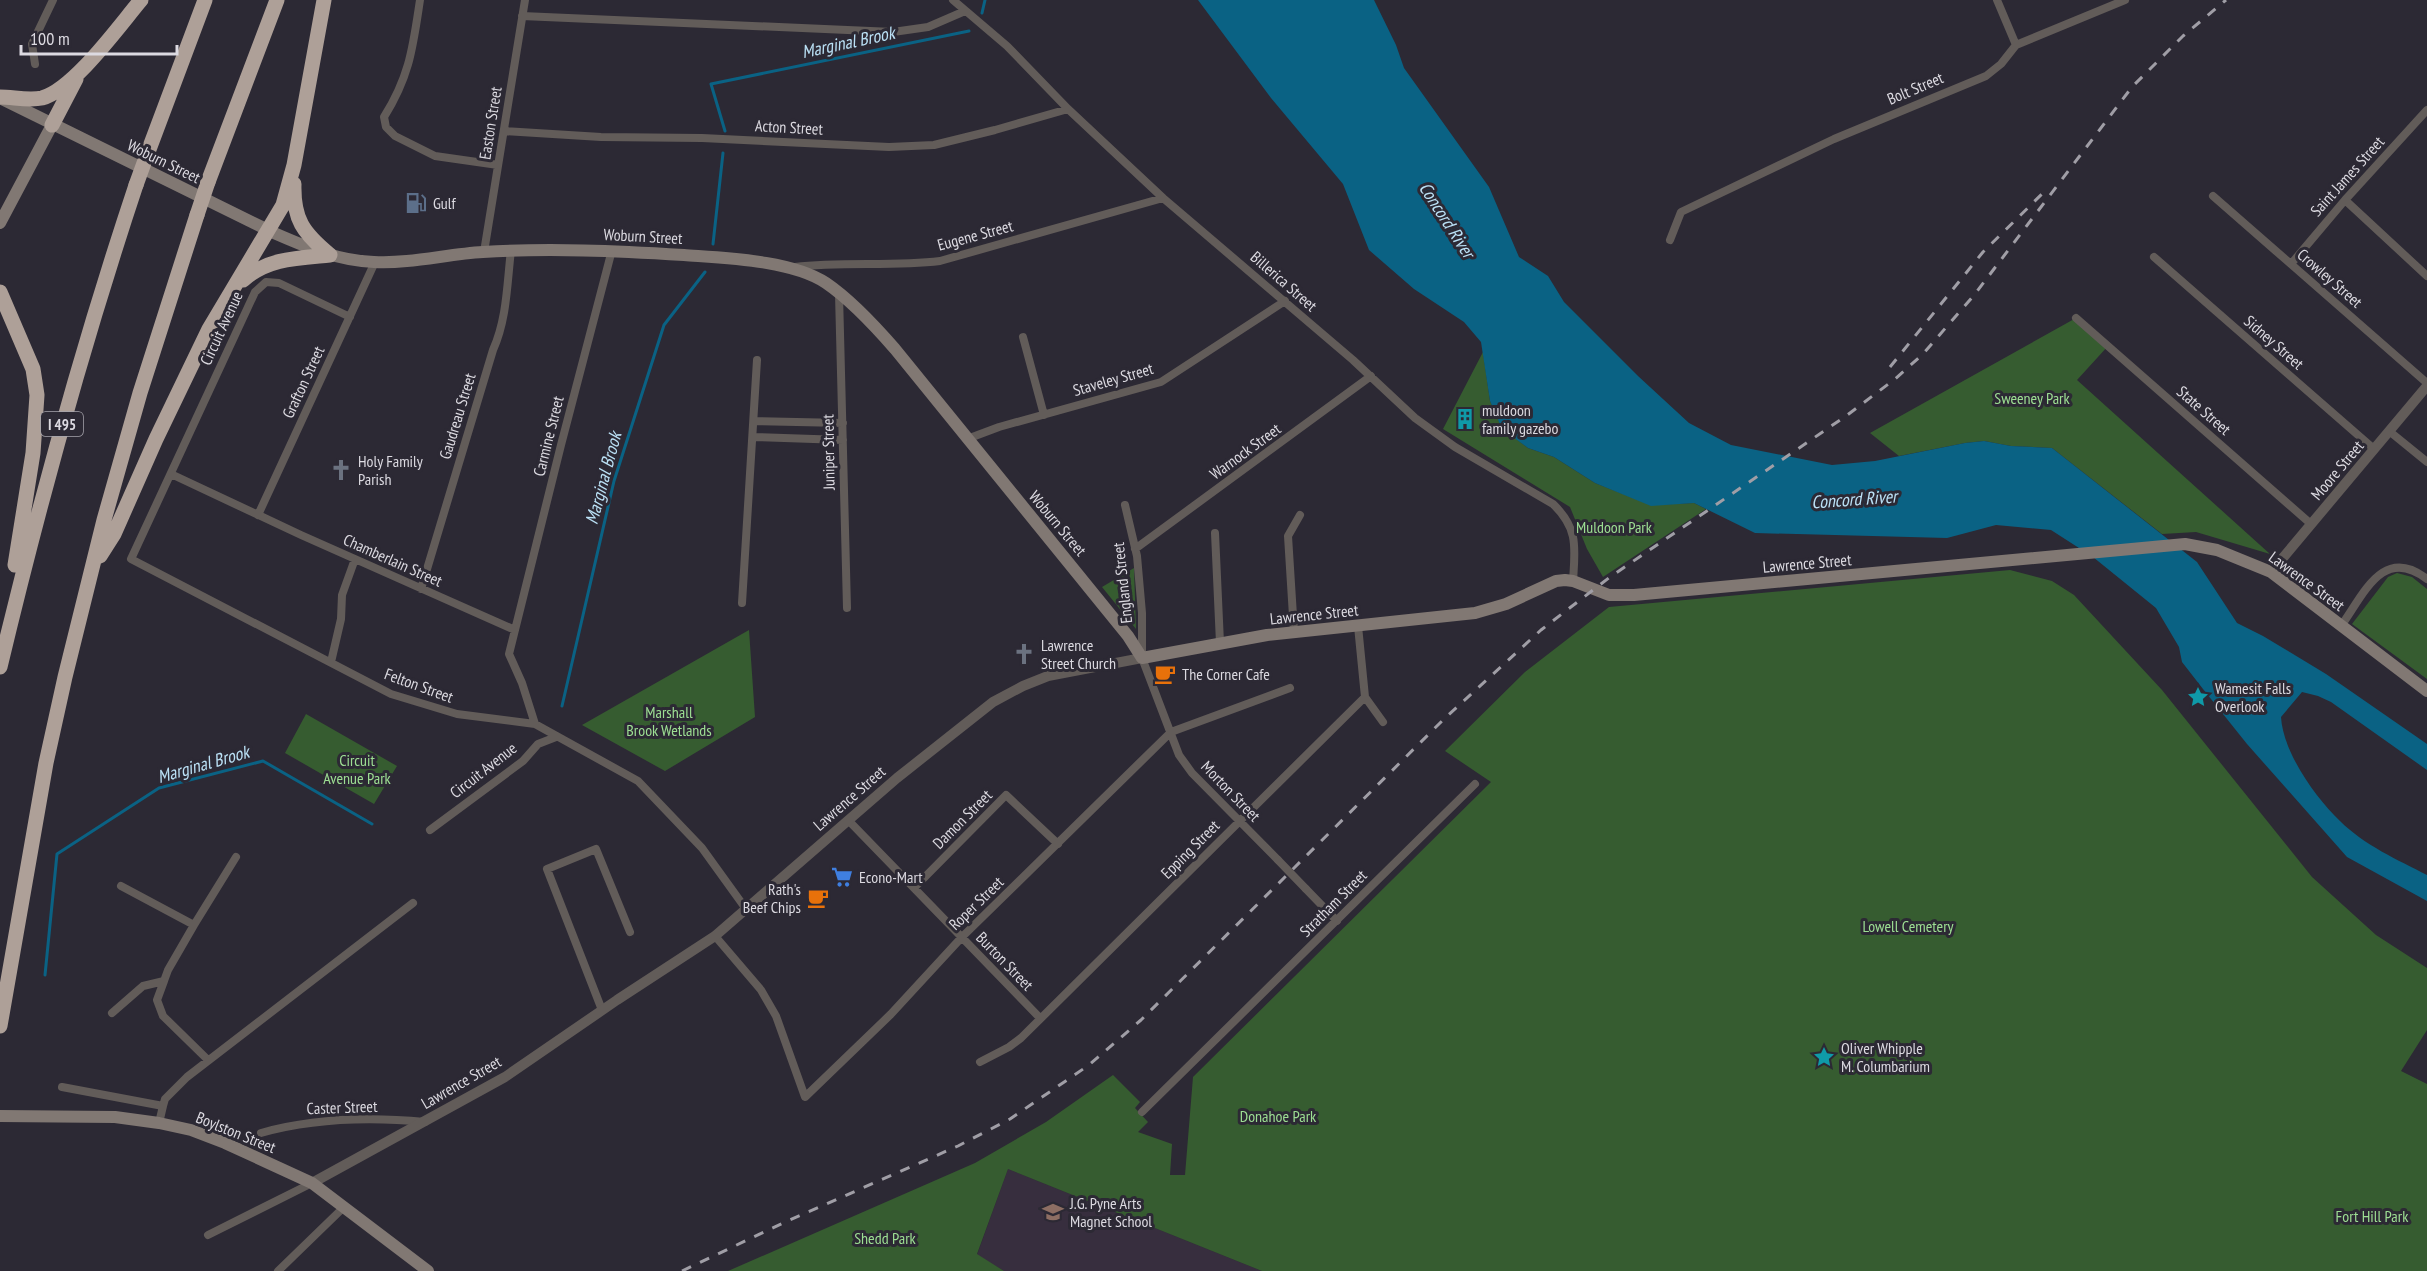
<svg xmlns="http://www.w3.org/2000/svg" width="2427" height="1271" viewBox="0 0 2427 1271" font-family="'PT Sans Narrow',sans-serif">
<style>
.education{fill:#372e3e}
.green{fill:#365c30}
.water{fill:#0a6284}
.lines{fill:none;stroke-linecap:round;stroke-linejoin:round}
.stream{stroke:#0a6284;stroke-width:3}
.minor{stroke:#625c59;stroke-width:8}
.tertiary{stroke:#625c59;stroke-width:10}
.secondary{stroke:#817873;stroke-width:12}
.motorway{stroke:#aea098;stroke-width:15}
.rail{stroke:#a09ea6;stroke-width:3;stroke-dasharray:10 10;stroke-linecap:butt}
.minor-bridge{stroke:#625c59;stroke-width:8}
.motorway-bridge{stroke:#aea098;stroke-width:15}
.labels{text-anchor:middle;dominant-baseline:central;stroke-width:6;stroke-linejoin:round;paint-order:stroke}
.shield{fill:#2c2934;stroke:#a7a5ad;stroke-width:1.5}
.shield-label{font-size:15px;font-weight:bold;fill:#dcdae1}
.street-label{font-size:16px;fill:#dcdae1;stroke:#2c2934}
.poi-label{font-size:16px;fill:#dcdae1;stroke:#2c2934;text-anchor:start}
.park-label{font-size:16px;fill:#9ddf93;stroke:#2c2934}
.water-label{font-size:18px;font-style:italic;fill:#bbe1f6;stroke:#2c2934}
</style>
<rect width="100%" height="100%" fill="#2c2934"/>
<path class="education" d="M1008,1169L1262,1271H1004L977,1255Z"/>
<path class="green" d="M2076,318L2108,346L2077,380L2270,554L2196,532L2162,534L2052,448L2011,446L1984,441L1965,443L1899,456L1870,433Z
M1483,352L1490,401L1502,428L1528,448L1554,457L1595,483L1651,505L1694,503L1706,509L1603,577L1587,549L1570,507L1443,429Z
M1134,568L1136,629L1102,587Z
M2010,570L2052,581L2074,595L2162,690L2312,877L2376,935L2427,968V1030L2401,1071L2427,1084V1271H1262L1008,1169L977,1254L1004,1271H728L975,1163L1046,1122L1113,1075L1140,1102L1135,1108L1148,1122L1138,1132L1172,1144L1170,1175H1185L1193,1077L1491,782L1445,751L1525,672L1609,607Z
M2397,573L2412,577L2427,589V679L2352,624L2388,577Z
M749,630L755,717L665,771L582,725Z
M306,714L397,766L374,804L285,753Z"/>
<path class="water" d="M1198,0H1374L1396,45L1404,68L1489,187L1519,257L1548,276L1564,302L1638,376L1689,423L1731,445L1832,465L1875,461L1965,443L1984,441L2011,446L2052,448L2197,562L2237,623L2263,636L2326,674L2427,744V770L2331,702L2318,696L2302,692L2281,717C2283,752 2315,797 2340,821C2364,845 2398,860 2427,875V901L2347,857L2247,744L2203,689L2182,662L2179,647L2156,608L2093,557L2051,530L1996,525L1947,538L1755,533L1694,503L1651,506L1595,483L1554,457L1528,448L1502,429L1490,401L1481,342L1464,322L1414,289L1369,250L1343,184L1271,98Z"/>
<g class="lines">
<path class="stream" d="M982,13L985,0
M725,131L711,84L969,31
M713,244L723,153
M562,706L614,481L664,325L705,272
M45,975L57,854L159,788L263,761L372,824"/>
<path class="minor" d="M420,0C413,46 410,76 384,117L386,127L395,136L435,156L498,165
M953,0L1007,46L1068,109L1163,198L1353,360L1415,418L1455,447L1553,504C1579,529 1575,548 1573,581
M1997,0L2016,45
M522,16L893,32L928,27L965,11
M35,64L32,44L53,0
M504,131L601,137L702,138L889,147L934,145L995,130L1068,109
M2213,196L2427,383
M2345,200L2427,276
M1670,240L1681,212L1834,139L1986,76L2001,64L2016,45L2125,0
M484,252L525,0
M2154,257L2374,449
M2291,264L2345,200L2427,110
M795,267C843,261 892,267 940,261L1163,198
M839,294L847,608
M350,317L279,283L266,282L255,292L131,559L391,694L457,714L535,724L638,781L702,848L746,909
M2076,318L2311,524
M1023,337L1044,415
M754,421L843,423
M2389,431L2427,462
M753,437L843,440
M967,439L999,427L1161,382L1285,301
M171,474L301,535L515,630
M1125,505L1137,556L1142,613V658L1179,755L1192,773L1278,860
M258,515L375,262
M1215,533L1220,643
M1135,549L1371,376
M421,589L493,350C507,319 507,284 511,250
M742,603L757,360
M2341,626C2364,594 2383,545 2427,579
M1294,632L1288,536L1300,515
M331,662L341,619L342,595L355,559
M1365,697L1383,722
M535,724L522,683L509,654L561,445L612,250
M848,820L1040,1018
M430,830L523,761L538,744L556,737
M121,886L194,925L236,857
M914,888L1006,795L1058,844
M1306,889L1337,921
M715,936L761,990L776,1016L805,1097L891,1014L962,937L1171,732L1290,688
M164,981L157,1000L163,1016L208,1060
M602,1010L547,869L596,849L630,932
M112,1013L143,986L164,981L168,970L194,925
M980,1062L1009,1047L1021,1038L1365,697L1358,626
M62,1087L163,1106L159,1123
M163,1106L165,1099L187,1077L413,903
M1142,1112L1475,784
M261,1133C314,1118 371,1117 425,1122
M208,1235L312,1183
M278,1271L343,1208"/>
<path class="tertiary" d="M2271,572L2427,386
M312,1183L505,1077L617,1000L715,936L897,778L993,702L1023,686L1048,676L1142,658"/>
<path class="secondary" d="M2,99L274,233C306,247 339,261 374,262C410,264 447,254 483,252C550,248 617,251 684,255C724,258 792,260 826,283C851,300 875,326 895,349L1128,636L1142,658L1267,635L1475,613L1506,604L1556,581L1565,580L1573,581L1609,595H1634L2185,544L2217,550L2271,572L2427,691
M0,223L52,125
M0,1116L115,1117L159,1123L191,1130L225,1143L312,1183L428,1271"/>
<path class="motorway" d="M0,97C13,97 29,101 42,98C74,89 119,26 141,0
M52,125L76,79
M148,152L205,0
M208,182L277,0
M294,184C293,219 303,233 330,255
M243,280C268,258 298,258 330,255
M0,292L33,369L37,395L33,453L15,565
M100,556L114,534L156,439L209,329L283,205L294,165L324,0
M0,667C39,504 83,344 136,185
M0,1026L46,763L65,677L104,520L140,393L197,215"/>
<path class="rail" d="M1890,367L1983,252L2044,192
M682,1271L783,1223L958,1146L1010,1119L1089,1065L1141,1020L1444,719L1541,630L1610,577L1846,416L1895,379L1923,354L1975,294L2132,87L2183,36L2226,0"/>
<path class="minor-bridge" d="M1278,860L1306,889"/>
<path class="motorway-bridge" d="M136,185L148,152
M197,215L208,182"/>
</g>
<defs>
<symbol id="fuel-bare" viewBox="-9 -9 18 18"><path d="M-5.5-6h7V0h2V4h1.3V-2.5L3-4.5l.8-.8L6-3V5H2.5V1h-1V6h-7ZM-4.2-4.7v3.2H.2V-4.7Z" fill="#5c6f8a" stroke="#2c2934" stroke-width="2.5" paint-order="stroke"/></symbol>
<symbol id="building-bare" viewBox="-9 -9 18 18"><path d="M-4-6H4V6H1V3H-1V6H-4ZM-2.5-4.3h1.7v1.8h-1.7ZM.8-4.3h1.7v1.8H.8ZM-2.5-1h1.7V.8h-1.7ZM.8-1h1.7V.8H.8Z" fill="#0f9aa8" stroke="#2c2934" stroke-width="2.5" paint-order="stroke"/></symbol>
<symbol id="church-bare" viewBox="-9 -9 18 18"><path d="M-1.2-6h2.4v3.5h3.3v2.4h-3.3V6h-2.4V-.1h-3.3v-2.4h3.3Z" fill="#6b7280" stroke="#2c2934" stroke-width="2.5" paint-order="stroke"/></symbol>
<symbol id="cafe-bare" viewBox="-9 -9 18 18"><path d="M-5.5-4.5H6V0H3Q3 3.5 0 3.5H-2.5Q-5.5 3.5-5.5 0ZM3-3.2v2h1.7v-2ZM-6 4.5H4V6H-6Z" fill="#e8710a" stroke="#2c2934" stroke-width="2.5" paint-order="stroke"/></symbol>
<symbol id="sight-bare" viewBox="-9 -9 18 18"><path d="M0-6L1.8-2.2L6-1.7L2.9 1.2L3.7 5.4L0 3.3L-3.7 5.4L-2.9 1.2L-6-1.7L-1.8-2.2Z" fill="#0f9aa8" stroke="#2c2934" stroke-width="2.5" paint-order="stroke"/></symbol>
<symbol id="supermarket-bare" viewBox="-9 -9 18 18"><path d="M-6-5.5h2.5l.6 2H6L4.5 2H-2.5L-4.4-4H-6ZM-1.5 3.2a1.3 1.3 0 1 0 .1 0ZM3 3.2a1.3 1.3 0 1 0 .1 0Z" fill="#3f7fe0" stroke="#2c2934" stroke-width="2.5" paint-order="stroke"/></symbol>
<symbol id="school-bare" viewBox="-9 -9 18 18"><path d="M0-5L7-2L0 1L-7-2ZM-4 1L0 2.5L4 1V4Q0 6-4 4Z" fill="#8d6e63" stroke="#2c2934" stroke-width="2.5" paint-order="stroke"/></symbol>
</defs>
<g fill-rule="evenodd">
<use href="#fuel-bare" x="401" y="188" width="30" height="30"/>
<use href="#building-bare" x="1450" y="404" width="30" height="30"/>
<use href="#church-bare" x="326" y="455" width="30" height="30"/>
<use href="#church-bare" x="1009" y="639" width="30" height="30"/>
<use href="#cafe-bare" x="1150" y="659" width="30" height="30"/>
<use href="#sight-bare" x="2183" y="682" width="30" height="30"/>
<use href="#supermarket-bare" x="827" y="862" width="30" height="30"/>
<use href="#cafe-bare" x="803" y="883" width="30" height="30"/>
<use href="#sight-bare" x="1809" y="1042" width="30" height="30"/>
<use href="#school-bare" x="1038" y="1197" width="30" height="30"/>
</g>
<g class="labels">
<rect class="shield" x="41" y="412" width="42" height="24" rx="4.5"/>
<g class="shield-label">
<text x="62" y="424">I 495</text>
</g>
<g class="street-label">
<text transform="translate(1915 88) rotate(-23)">Bolt Street</text>
<text transform="translate(490 123) rotate(-81)">Easton Street</text>
<text transform="translate(789 127) rotate(3)">Acton Street</text>
<text transform="translate(164 161) rotate(26)">Woburn Street</text>
<text transform="translate(2347 176) rotate(-48)">Saint James Street</text>
<text transform="translate(975 235) rotate(-15)">Eugene Street</text>
<text transform="translate(643 236) rotate(3)">Woburn Street</text>
<text transform="translate(2330 278) rotate(41)">Crowley Street</text>
<text transform="translate(1284 281) rotate(41)">Billerica Street</text>
<text transform="translate(221 328) rotate(-65)">Circuit Avenue</text>
<text transform="translate(2274 342) rotate(41)">Sidney Street</text>
<text transform="translate(1113 379) rotate(-16)">Staveley Street</text>
<text transform="translate(303 382) rotate(-65)">Grafton Street</text>
<text transform="translate(2204 410) rotate(41)">State Street</text>
<text transform="translate(457 416) rotate(-73)">Gaudreau Street</text>
<text transform="translate(548 436) rotate(-76)">Carmine Street</text>
<text transform="translate(1245 451) rotate(-36)">Warnock Street</text>
<text transform="translate(828 452) rotate(-91)">Juniper Street</text>
<text transform="translate(2337 470) rotate(-50)">Moore Street</text>
<text transform="translate(1058 523) rotate(50)">Woburn Street</text>
<text transform="translate(393 560) rotate(24)">Chamberlain Street</text>
<text transform="translate(1807 563) rotate(-5)">Lawrence Street</text>
<text transform="translate(2307 581) rotate(36)">Lawrence Street</text>
<text transform="translate(1122 583) rotate(-96)">England Street</text>
<text transform="translate(1314 614) rotate(-6)">Lawrence Street</text>
<text transform="translate(419 685) rotate(20)">Felton Street</text>
<text transform="translate(483 770) rotate(-38)">Circuit Avenue</text>
<text transform="translate(1231 791) rotate(46)">Morton Street</text>
<text transform="translate(849 798) rotate(-41)">Lawrence Street</text>
<text transform="translate(962 819) rotate(-45)">Damon Street</text>
<text transform="translate(1190 849) rotate(-45)">Epping Street</text>
<text transform="translate(976 903) rotate(-44)">Roper Street</text>
<text transform="translate(1333 903) rotate(-45)">Stratham Street</text>
<text transform="translate(1005 961) rotate(46)">Burton Street</text>
<text transform="translate(461 1082) rotate(-30)">Lawrence Street</text>
<text transform="translate(342 1107) rotate(-2)">Caster Street</text>
<text transform="translate(236 1132) rotate(22)">Boylston Street</text>
</g>
<g class="poi-label">
<text x="433" y="203">Gulf</text>
<text x="1482" y="410">muldoon<tspan x="1482" dy="18">family gazebo</tspan></text>
<text x="358" y="461">Holy Family<tspan x="358" dy="18">Parish</tspan></text>
<text x="1041" y="645">Lawrence<tspan x="1041" dy="18">Street Church</tspan></text>
<text x="1182" y="674">The Corner Cafe</text>
<text x="2215" y="688">Wamesit Falls<tspan x="2215" dy="18">Overlook</tspan></text>
<text x="859" y="877">Econo-Mart</text>
<text x="801" y="889" text-anchor="end">Rath's<tspan x="801" dy="18">Beef Chips</tspan></text>
<text x="1841" y="1048">Oliver Whipple<tspan x="1841" dy="18">M. Columbarium</tspan></text>
<text x="1070" y="1203">J.G. Pyne Arts<tspan x="1070" dy="18">Magnet School</tspan></text>
</g>
<g class="park-label">
<text x="2032" y="398">Sweeney Park</text>
<text x="1614" y="527">Muldoon Park</text>
<text x="669" y="712">Marshall<tspan x="669" dy="18">Brook Wetlands</tspan></text>
<text x="357" y="760">Circuit<tspan x="357" dy="18">Avenue Park</tspan></text>
<text x="1908" y="926">Lowell Cemetery</text>
<text x="1278" y="1116">Donahoe Park</text>
<text x="2372" y="1216">Fort Hill Park</text>
<text x="885" y="1238">Shedd Park</text>
</g>
<g class="water-label">
<text transform="translate(848 42) rotate(-12)">Marginal Brook</text>
<text transform="translate(1447 220) rotate(57)">Concord River</text>
<text transform="translate(603 478) rotate(-75)">Marginal Brook</text>
<text transform="translate(1854 499) rotate(-4)">Concord River</text>
<text transform="translate(203 764) rotate(-16)">Marginal Brook</text>
</g>
</g>
<path d="M21 45v9h156v-9" fill="none" stroke="#dcdae1" stroke-width="3"/>
<text x="30" y="45" font-size="18" fill="#dcdae1" stroke="#2c2934" stroke-width="4.5" paint-order="stroke">100 m</text>
</svg>
